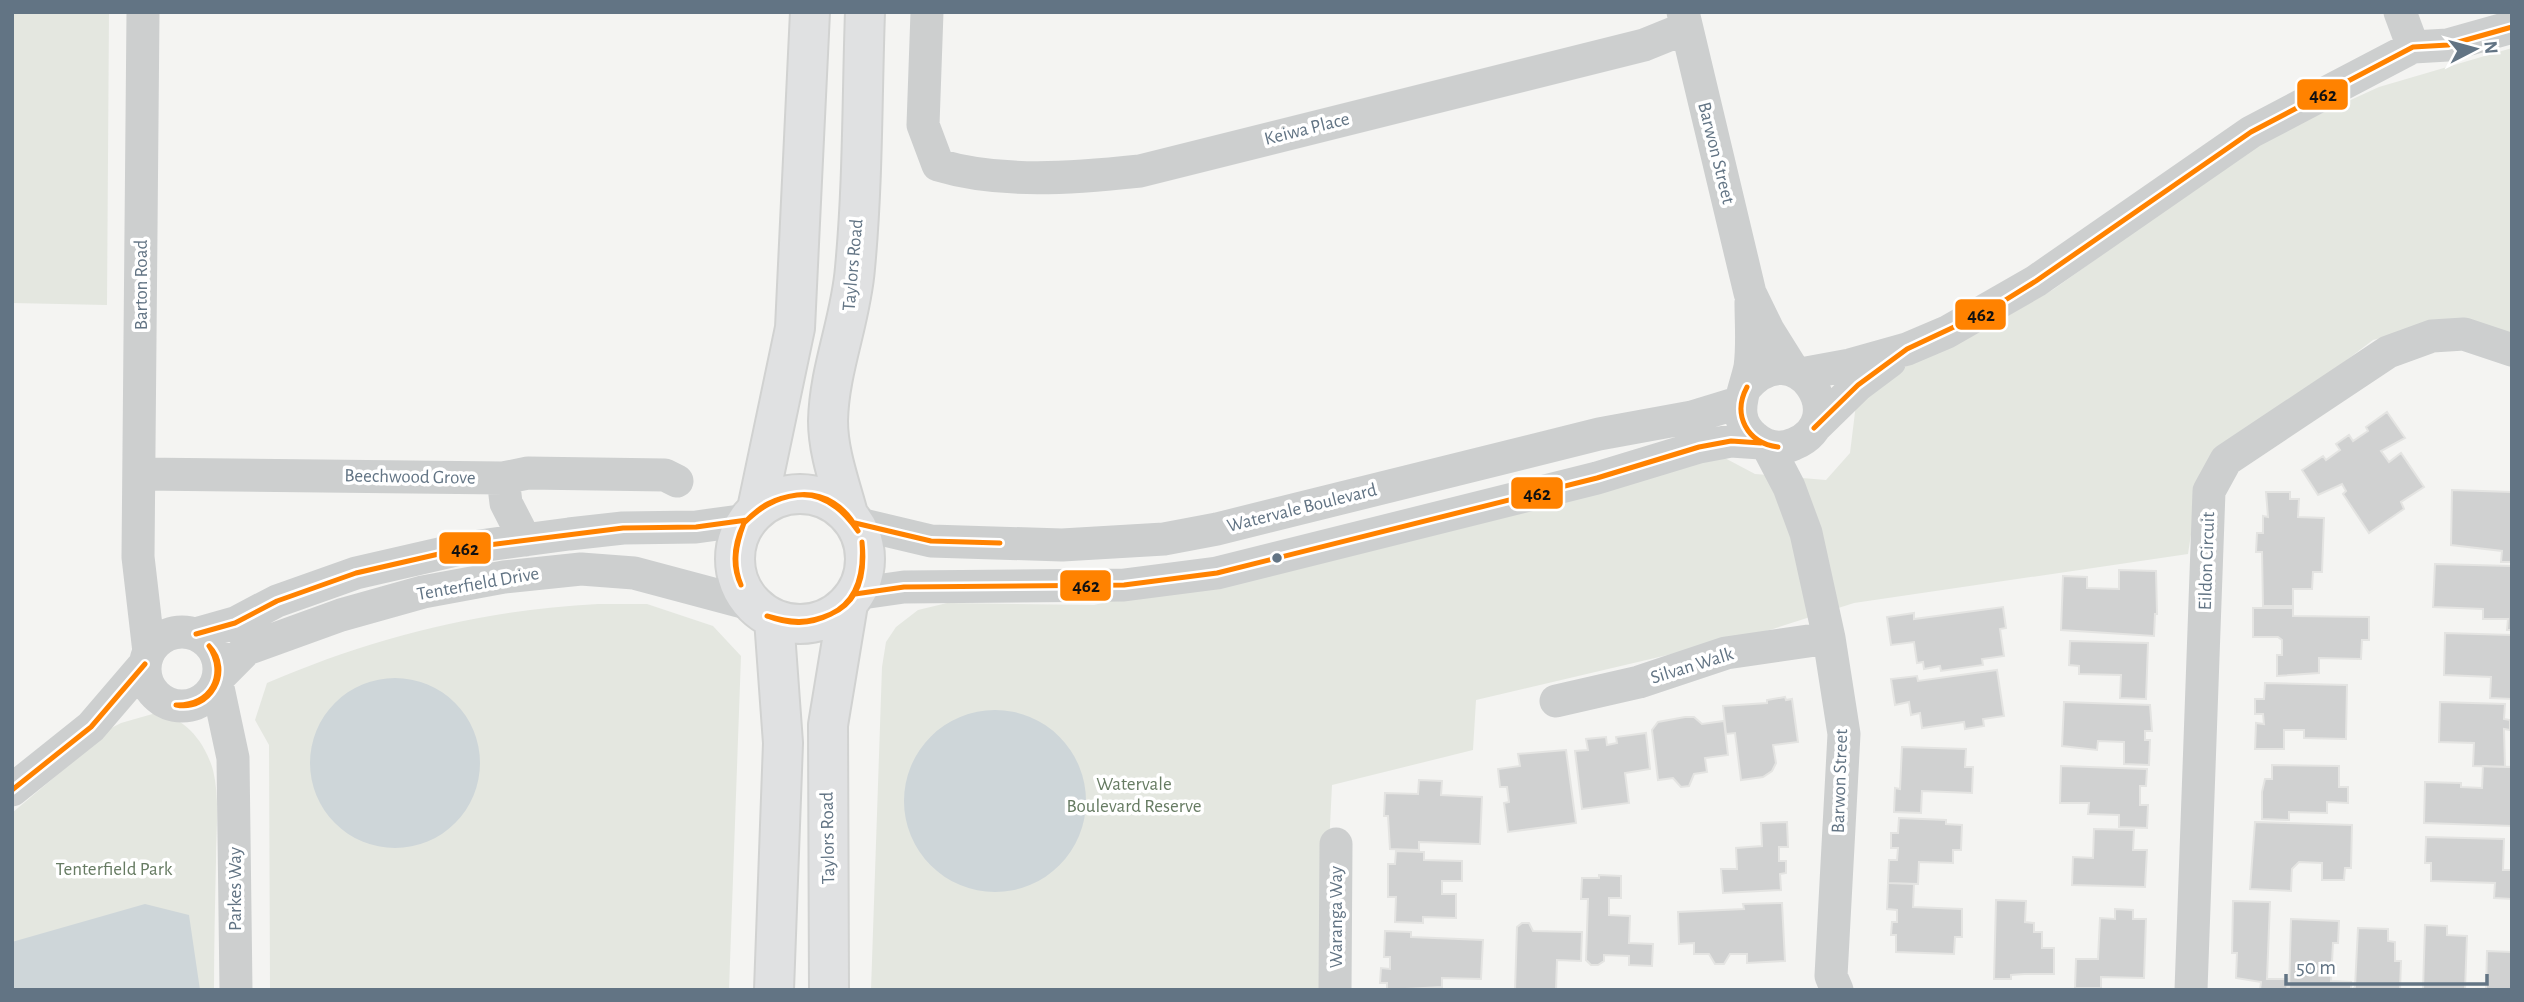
<svg xmlns="http://www.w3.org/2000/svg" width="2524" height="1002" viewBox="0 0 2524 1002" font-family="'Alegreya Sans',sans-serif">
<style>
.green{fill:#e4e7e0}
.water{fill:#ced6d9}
.building{fill:#d0d1d1;stroke:#e4e4e2;stroke-width:2}
.lines{fill:none;stroke-linecap:round;stroke-linejoin:round}
.major-casing{stroke:#d1d2d1;stroke-width:42}
.minor{stroke:#cdcfcf;stroke-width:33}
.major{stroke:#e0e1e2;stroke-width:38}
.bus-1-casing{stroke:#fff;stroke-width:10}
.bus-1{stroke:#ff8200;stroke-width:5}
.bus-dot{fill:#627484;stroke:#fff;stroke-width:2.5}
.labels{text-anchor:middle;dominant-baseline:central;stroke-width:7;stroke-linejoin:round;paint-order:stroke}
.street-label{font-size:19px;fill:#627484;stroke:#fff}
.park-label{font-size:19px;fill:#667b62;stroke:#fff}
.line-badge{stroke:#fff;stroke-width:2.5}
.pale-badge-label{font-size:19px;text-anchor:middle;font-weight:bold;fill:#111}
</style>
<rect width="100%" height="100%" fill="#f4f4f2"/>
<path class="green" d="M12,12H109L107,305L12,303Z
M2512,48V337L2424,327L2373,340L2221,456L2195,508L2188,554L1854,603L1757,634L1476,700L1473,750L1332,785L1322,990H871L882,667L886,642L896,627L918,610L947,603L1094,605L1721,456L1755,474L1826,480L1850,453L1856,404L1907,366L1980,332L2054,289L2261,141L2379,87Z
M598,604H647L713,626L741,656L729,990H270L269,745L255,720L267,683C374,637 481,610 598,604Z
M156,713C185,717 205,742 213,770C220,799 216,831 216,861C215,904 214,947 214,990H12V813L70,764L86,741L121,723Z"/>
<path class="water" d="M310 763a85 85 0 1 1 170 0a85 85 0 1 1-170 0Z
M904 801a91 91 0 1 1 182 0a91 91 0 1 1-182 0Z
M145,904L189,915L200,990H12V942Z"/>
<path class="building" d="M2387,412L2405,438L2381,451L2389,462L2401,453L2424,487L2401,502L2404,509L2369,533L2343,494L2346,491L2342,484L2318,495L2302,470L2323,456L2326,460L2340,450L2336,444L2349,435L2353,441L2368,431L2366,427Z
M2452,490L2512,492V562H2501L2502,551L2451,545Z
M2266,492H2290V499H2299L2298,517L2324,518L2322,572H2313L2312,589H2293V606H2263L2262,552H2256L2257,533H2263V516L2268,517Z
M2435,564L2512,566V630H2507L2508,619H2483V609L2433,607Z
M2119,570L2156,571L2157,614H2155L2154,636L2061,630L2063,576L2087,577V588L2119,589Z
M2003,607L2006,628L2000,629L2004,656L1982,659L1983,665L1941,671L1940,666L1924,669L1923,662L1917,663L1914,642L1891,645L1887,617L1914,613V619Z
M2253,608H2293V616L2369,617V640H2362L2361,659L2319,658V673L2277,676V655H2282V640L2278,637H2253Z
M2445,633L2512,635V699L2490,698L2491,677L2444,675Z
M2070,641L2148,643L2146,699L2120,698L2121,675L2079,674V666L2069,665Z
M1997,670L2004,716L1983,719L1984,726L1965,729L1964,722L1922,728L1920,713L1911,715L1909,702L1895,705L1891,679L1917,676L1918,681Z
M2265,683L2347,685L2346,739L2304,738V730H2284V749H2255L2256,723L2264,724L2263,714H2255V699H2264Z
M1785,697L1786,700L1792,699L1798,742L1773,745L1776,763L1772,771L1763,777L1741,780L1735,733L1726,734L1723,706L1767,703V700Z
M2064,702L2150,705L2152,731H2145V740H2150L2149,765L2124,764V742L2098,741L2097,750L2062,746Z
M2440,702L2505,704L2504,719L2510,720V730L2504,729L2505,767L2473,766L2474,743L2439,742Z
M1685,717H1694L1702,724L1724,721L1728,755L1705,758L1707,772L1694,774L1689,786L1681,787L1673,778L1658,780L1652,730L1658,722Z
M1646,733L1650,769L1625,773L1629,803L1582,809L1575,751L1588,750L1586,739L1606,737L1607,745L1617,743L1616,737Z
M1902,747L1966,749L1965,767H1973L1972,793L1922,791L1921,813L1894,812L1895,788L1900,789Z
M1566,750L1576,823L1508,832L1504,803L1509,802L1507,787H1500L1498,769L1520,766L1518,754Z
M2272,765L2339,766V787H2348V803L2327,802V813L2289,812V820L2262,819V792L2265,779H2272Z
M2061,766L2147,769L2146,786H2140V805H2148L2147,828L2119,827V815L2088,814L2089,803H2060Z
M2483,766L2512,767V826L2424,823L2425,782L2461,783V787L2482,788Z
M1419,780L1442,781L1441,795L1482,797L1480,844L1419,842V850L1390,849L1388,816H1384L1385,793L1418,794Z
M1899,818L1946,820V824L1962,825L1961,850H1953V863L1919,862L1918,884L1888,883L1889,860H1897L1898,848H1891V833H1898Z
M1787,822L1788,847H1779V861H1786V873L1780,874L1781,890L1723,893L1721,869H1737L1736,848L1762,846L1761,823Z
M2255,822L2352,825L2351,868H2345L2344,880H2322V863L2299,862L2292,869L2291,891L2250,889Z
M2094,829L2134,830L2133,850H2147L2145,887L2072,885L2073,857L2093,858Z
M2426,837L2504,839L2503,870H2512V899L2494,898L2495,883L2431,881V863H2425Z
M1396,851L1424,852V860L1462,861V881H1442V894H1456V918L1423,917V923L1395,922L1396,897H1388V864H1395Z
M1599,875L1621,876V898H1609V915L1630,916L1629,943L1653,944L1652,966L1629,965V956L1604,955V961L1598,965H1591L1586,960L1588,899H1581L1582,878H1599Z
M1888,883L1914,884L1913,907L1962,909V937H1955L1954,954L1896,952V935H1891L1892,922H1897V910L1887,909Z
M1996,900L2026,901L2025,922L2034,923V932H2042V948H2054V974H2024L2011,975V979H1994Z
M2233,901L2270,902L2267,979H2288L2287,990H2260L2261,982L2236,978L2237,953H2232Z
M1782,903L1785,961L1747,963V954H1730L1724,964H1715L1709,954H1694V943L1679,944L1678,912L1744,909L1743,904Z
M2115,909L2133,910V919H2146L2144,978L2101,977V988H2075L2076,959H2098L2100,918L2115,919Z
M2291,919L2339,921L2338,943H2333L2331,981L2351,982V990H2289Z
M1522,923H1529L1533,931L1582,932L1581,961L1557,960L1556,990H1515L1517,927Z
M2425,925L2447,926V935L2467,936L2465,990H2423Z
M2358,928L2388,929V941L2395,942V961H2401L2400,990H2351L2355,987Z
M1385,931L1411,932V937L1483,940L1481,979L1442,978V987L1387,990V983H1380L1381,968L1390,969V957H1384Z
M2487,951L2512,952V990H2486Z"/>
<g class="lines">
<defs>
<path id="major" d="M735 559a65 65 0 1 1 130 0a65 65 0 1 1-130 0Z
M757,509L795,328L810,12
M848,514C840,484 828,452 828,421C829,369 851,320 855,268C863,184 862,97 865,12
M774,990L783,743L774,619
M829,990L828,725L848,604"/>
</defs>
<use href="#major" class="major-casing"/>
<path class="minor" d="M143,12L138,557L149,652
M927,12L923,125L938,165C1001,184 1074,178 1140,171L1644,45L1686,28
M1683,12L1750,293L1768,330L1793,370
M2400,12L2413,47
M1801,374L1850,365L1907,349L1947,332L2036,281L2251,132L2413,47L2448,45L2512,27
M1745,388C1795,329 1854,420 1794,444C1780,450 1765,447 1754,437C1747,431 1742,423 1741,414C1739,399 1747,382 1750,367C1753,346 1751,324 1751,302
M1814,428L1858,385L1890,361
M1767,445L1789,487L1806,533L1829,638L1844,734L1831,976L1837,990
M141,474L503,478L528,473L665,475L677,481
M503,478L506,503L525,540
M855,523L931,541L1062,545L1164,539L1217,529L1599,434L1692,417L1741,402
M855,594L904,587L1124,585L1217,573L1597,478L1699,447L1731,441L1761,443
M145 669a37 37 0 1 1 74 0a37 37 0 1 1-74 0Z
M196,634L235,623L277,601L356,573L465,548L569,534L623,528L696,527L747,520
M219,677L247,649L341,615L423,592L504,577L581,569L634,573L754,605
M217,683L233,758L236,990
M1556,701L1639,682L1726,653L1829,638
M12,790L91,727L145,664
M1335,990L1336,844
M2191,990L2209,491L2226,460L2388,352L2432,336L2464,334L2512,350"/>
<use href="#major" class="major"/>
<defs>
<path id="bus-1" d="M1747,387C1732,415 1747,443 1778,447
M1814,428L1858,385L1907,349L1986,312L2036,281L2251,132L2413,47L2448,45L2512,27
M797,495C825,492 846,507 858,531
M797,495C824,492 844,511 858,531
M744,523C760,506 774,498 797,495
M744,523C760,508 774,498 797,495
M855,523L931,541L1000,543
M741,585C731,564 734,544 744,523
M741,585C732,563 736,545 744,523
M855,594L904,587L1124,585L1217,573L1597,478L1699,447L1731,441L1761,443
M831,614C860,600 864,569 862,542
M831,614C862,601 865,570 862,542
M767,616C791,623 808,624 831,614
M767,616C790,625 809,625 831,614
M196,634L235,623L277,601L356,573L465,548L623,528L696,527L747,520
M176,705C211,706 228,675 209,646
M176,705C210,712 233,671 209,646
M12,790L91,727L145,664"/>
</defs>
<use href="#bus-1" class="bus-1-casing"/>
<use href="#bus-1" class="bus-1"/>
</g>
<circle class="bus-dot" cx="1277" cy="558" r="6"/>
<g class="labels">
<g class="street-label">
<text transform="translate(1307 129) rotate(-14)">Keiwa Place</text>
<text transform="translate(1716 153) rotate(76)">Barwon Street</text>
<text transform="translate(853 265) rotate(-85)">Taylors Road</text>
<text transform="translate(141 285) rotate(-90)">Barton Road</text>
<text transform="translate(410 477) rotate(1)">Beechwood Grove</text>
<text transform="translate(1302 508) rotate(-14)">Watervale Boulevard</text>
<text transform="translate(2207 561) rotate(-88)">Eildon Circuit</text>
<text transform="translate(478 584) rotate(-10)">Tenterfield Drive</text>
<text transform="translate(1692 666) rotate(-17)">Silvan Walk</text>
<text transform="translate(1840 781) rotate(-88)">Barwon Street</text>
<text transform="translate(828 838) rotate(-91)">Taylors Road</text>
<text transform="translate(235 889) rotate(-90)">Parkes Way</text>
<text transform="translate(1336 917) rotate(-90)">Waranga Way</text>
</g>
<g class="park-label">
<text x="1134" y="784">Watervale<tspan x="1134" dy="22">Boulevard Reserve</tspan></text>
<text x="114" y="869">Tenterfield Park</text>
</g>
</g>
<g class="line-badge">
<rect x="2296" y="78" width="53" height="33" rx="7" fill="#ff8200"/>
<rect x="1954" y="298" width="53" height="33" rx="7" fill="#ff8200"/>
<rect x="1510" y="476" width="54" height="34" rx="7" fill="#ff8200"/>
<rect x="438" y="531" width="54" height="34" rx="7" fill="#ff8200"/>
<rect x="1059" y="569" width="53" height="33" rx="7" fill="#ff8200"/>
</g>
<g class="pale-badge-label">
<text x="2323" y="101">462</text>
<text x="1981" y="321">462</text>
<text x="1537" y="500">462</text>
<text x="465" y="555">462</text>
<text x="1086" y="592">462</text>
</g>
<rect width="2524" height="1002" fill="none" stroke="#627484" stroke-width="28"/>
<g transform="translate(2475 49) rotate(84)" stroke="#ffffff" stroke-width="5" paint-order="stroke">
<path d="M0-5L12 26L0 18L-12 26Z" fill="#627484"/>
<text y="-10" font-size="19" font-weight="bold" text-anchor="middle" fill="#627484">N</text>
</g>
<path d="M2286 974v10h201v-10" fill="none" stroke="#627484" stroke-width="3.5"/>
<text x="2296" y="974" font-size="21" fill="#627484" stroke="#ffffff" stroke-width="5" paint-order="stroke">50 m</text>
</svg>
